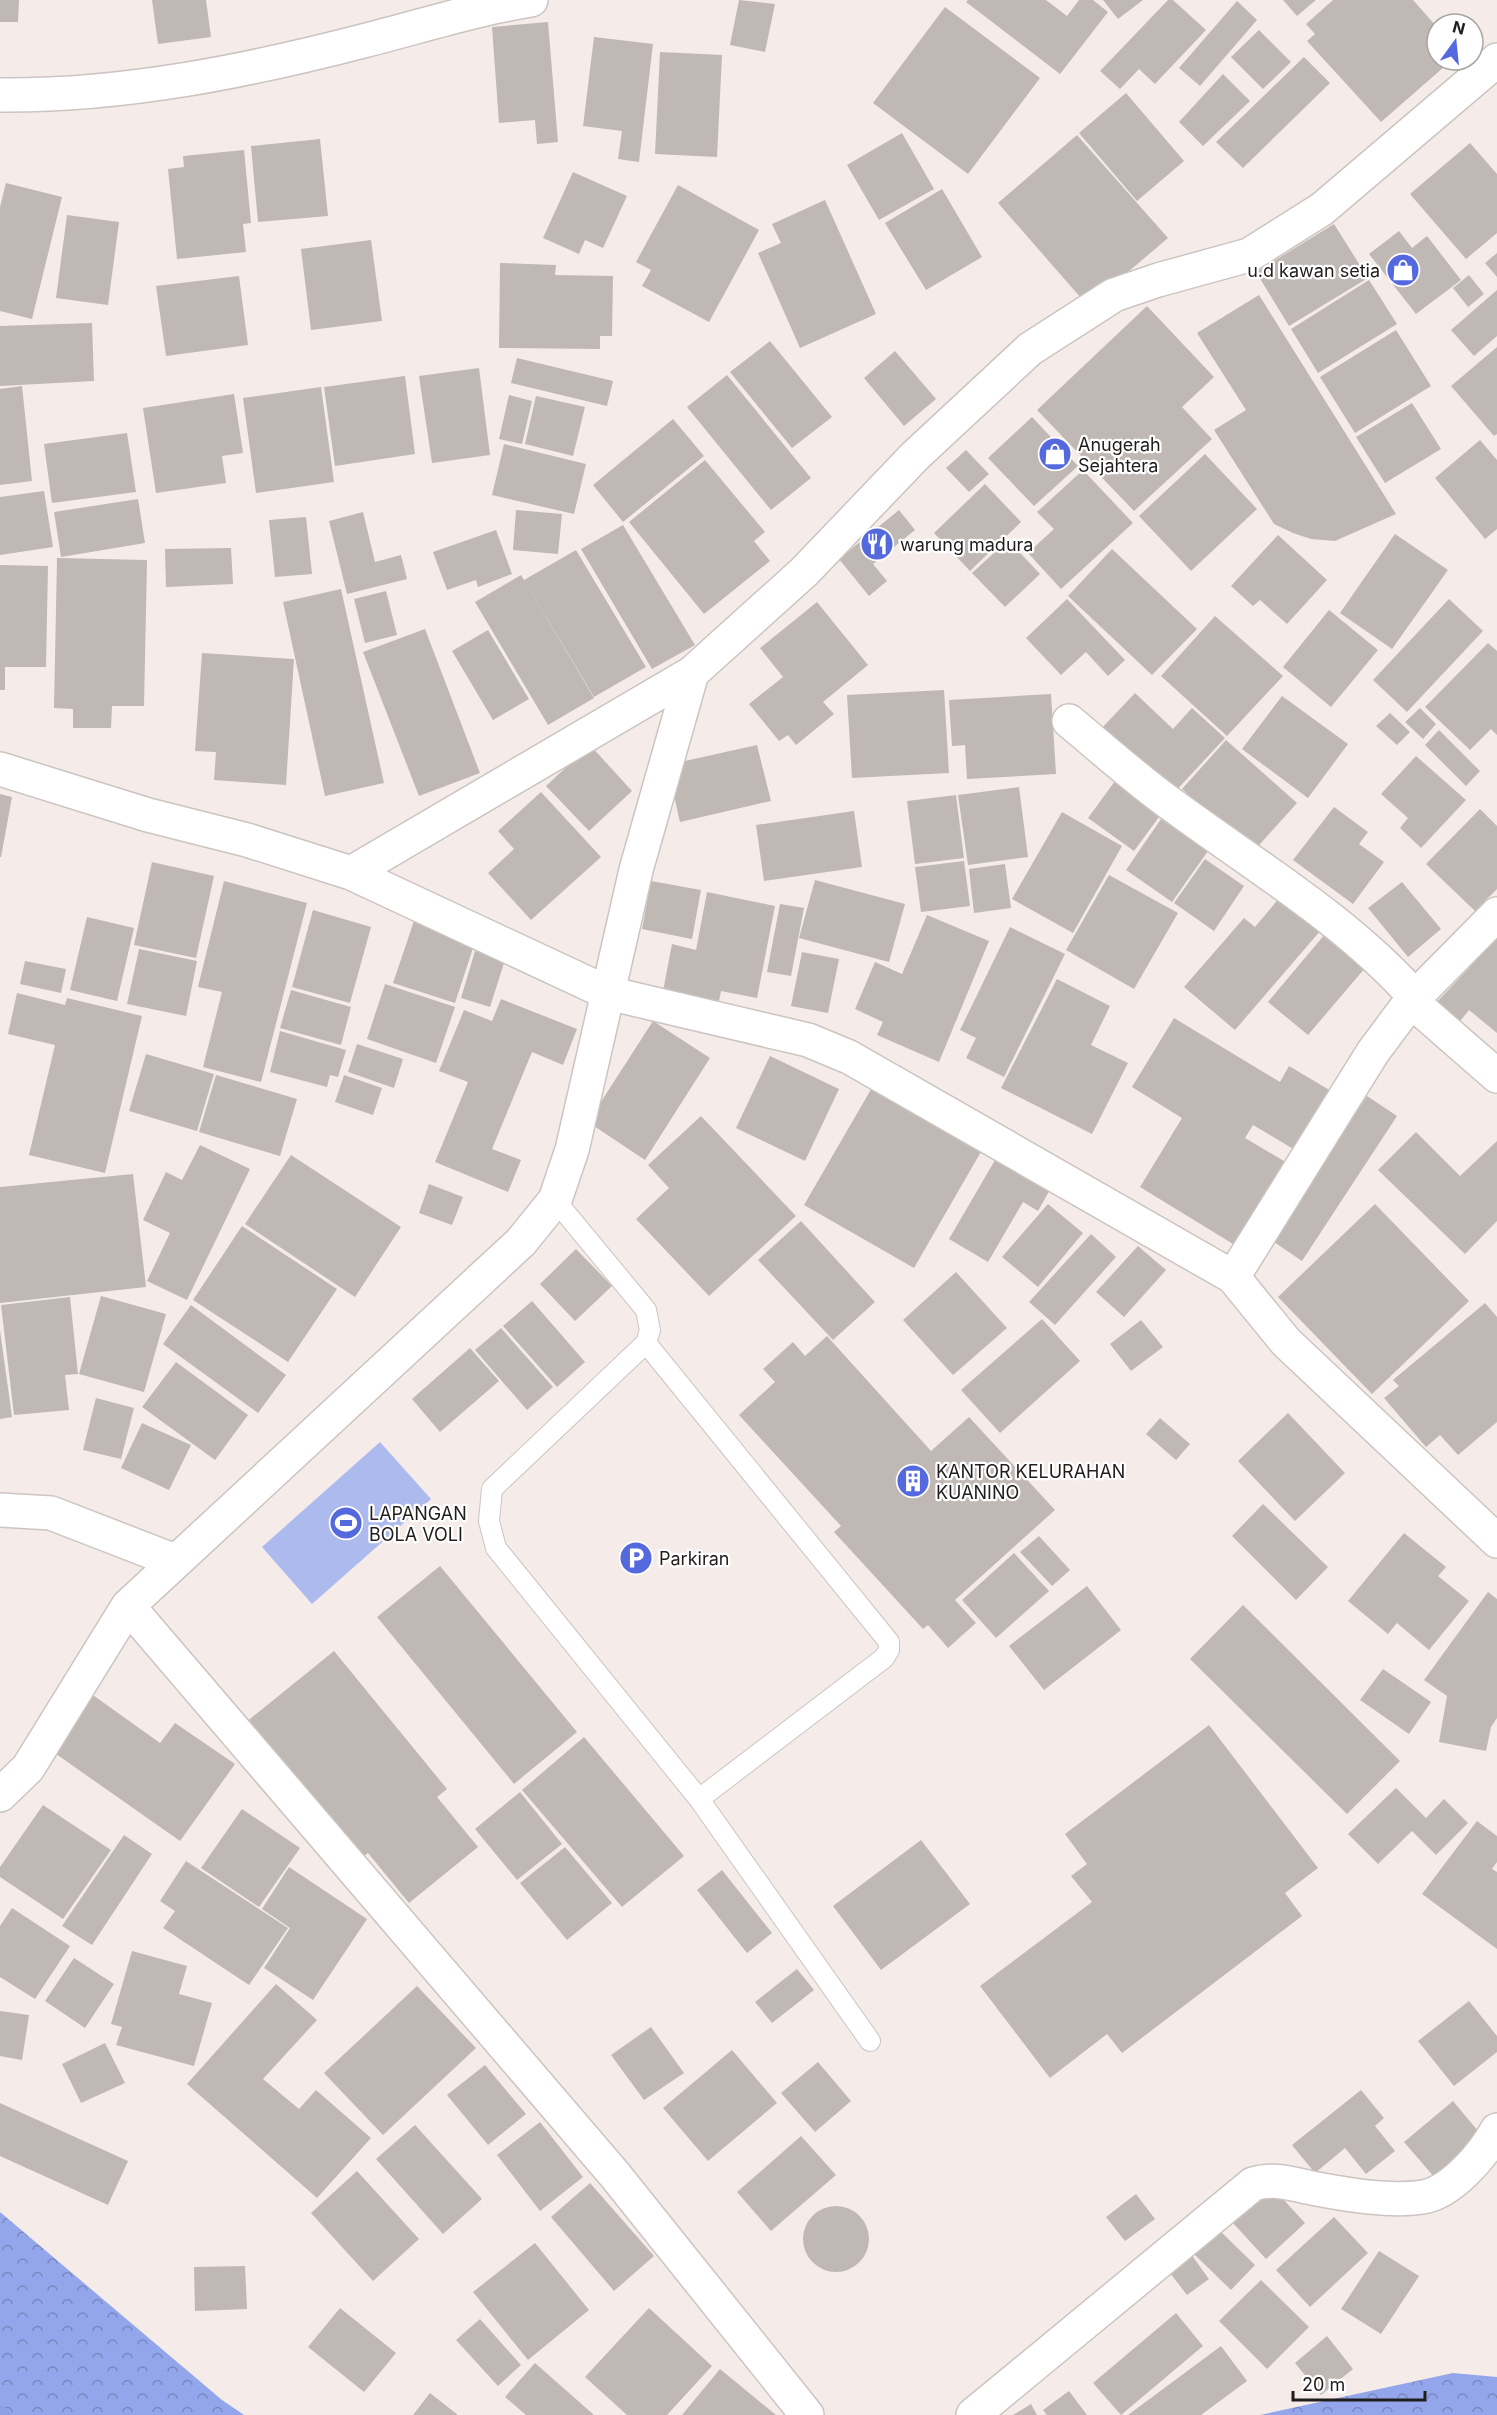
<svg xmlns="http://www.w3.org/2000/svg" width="1497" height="2415" viewBox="0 0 1497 2415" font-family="Inter,sans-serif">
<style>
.forest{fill:url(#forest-crowns)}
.green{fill:#acbaee}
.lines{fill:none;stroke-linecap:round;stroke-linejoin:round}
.stream{stroke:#8ea0e5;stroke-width:14}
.building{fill:#bfb8b5}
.service-casing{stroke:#ccc4c1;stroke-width:22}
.minor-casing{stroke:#ccc4c1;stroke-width:36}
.service{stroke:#fff;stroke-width:20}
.minor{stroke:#fff;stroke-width:33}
.labels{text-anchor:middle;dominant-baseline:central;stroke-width:4.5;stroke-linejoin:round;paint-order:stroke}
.poi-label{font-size:18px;fill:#201d1c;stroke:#fff;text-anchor:start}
</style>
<defs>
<pattern id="forest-crowns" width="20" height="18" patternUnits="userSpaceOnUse" patternTransform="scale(1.5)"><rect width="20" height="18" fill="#93a6eb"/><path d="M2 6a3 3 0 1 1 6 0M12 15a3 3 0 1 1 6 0" fill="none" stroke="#7887be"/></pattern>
</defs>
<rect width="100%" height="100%" fill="#f5ecea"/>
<path class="forest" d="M0,2212L222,2400L244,2415H0Z
M1453,2373L1497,2377V2415H1260Z"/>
<path class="green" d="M380,1442L431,1499L312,1604L262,1547Z"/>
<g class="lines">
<path class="stream" d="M0,2413L3,2415"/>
</g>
<path class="building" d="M0,0H19L18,22H0Z
M152,0H206L211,37L158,44Z
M739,0L775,4L765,52L730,45Z
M968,0H1046L1067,16L1079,0H1093L1108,12L1060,74L966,2Z
M1103,0H1143L1118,19Z
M1168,0H1173L1206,30L1155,84L1139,69L1120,89L1100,71Z
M1283,0H1316L1297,16Z
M1333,0H1413L1437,27V60H1452L1381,122L1307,41L1315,34L1306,24Z
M1237,1L1257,20L1200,86L1179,68Z
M945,7L1040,78L968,174L873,103Z
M548,22L558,142L537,144L535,120L499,123L492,27Z
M1259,30L1291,62L1263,89L1231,57Z
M594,37L653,44L639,162L618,159L622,131L583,126Z
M660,52L722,55L717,157L655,154Z
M1304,57L1330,83L1243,168L1216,142Z
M1223,74L1250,101L1203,146L1179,122Z
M1126,93L1184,161L1137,201L1079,133Z
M902,133L934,189L879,220L847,165Z
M1077,135L1168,238L1088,306L998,203Z
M320,139L328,216L258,222L251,146Z
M1470,143L1497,174V233L1466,259L1410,194Z
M244,150L251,223L243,224L246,252L177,259L168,169L184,167L183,156Z
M573,172L627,196L603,248L585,240L579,254L543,238Z
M6,183L62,197L32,319L0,311V207Z
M678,185L759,230L709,322L642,286L651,270L636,262Z
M942,189L982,257L926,290L885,223Z
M825,200L876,314L800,348L758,253L781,243L772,224Z
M67,215L119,222L108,305L56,298Z
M1334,224L1368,278L1289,326L1256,272Z
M1399,231L1412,248L1427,236L1461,280L1416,314L1369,254Z
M371,240L382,321L311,330L301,249Z
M1497,253V277L1485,263Z
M500,263L556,265L555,275L613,276L612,336H600V349L499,348Z
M1469,275L1484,294L1468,307L1453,288Z
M239,276L248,345L166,356L156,286Z
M1369,280L1397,324L1318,373L1291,329Z
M1497,290V336L1474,356L1451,330Z
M1259,295L1396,514L1335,541L1311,539L1293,533L1274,524L1214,430L1246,410L1197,333Z
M1147,306L1214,377L1182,407L1212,439L1134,511L1037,410Z
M92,323L94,381L0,386V326Z
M1396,330L1431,386L1355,433L1320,377Z
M770,341L832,417L792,448L730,372Z
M1497,347V434L1494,436L1451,386Z
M895,351L936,399L904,426L864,378Z
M517,358L613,381L607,406L511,383Z
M479,368L490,455L432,463L419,376Z
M727,375L811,478L771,510L687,407Z
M405,376L415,454L335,466L324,387Z
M22,386L32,481L0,485V389Z
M321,387L334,482L256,493L243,398Z
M234,394L243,453L222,456L226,483L156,493L143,408Z
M509,395L532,401L522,444L499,439Z
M536,396L585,407L573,456L525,444Z
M1412,403L1441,449L1385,483L1356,437Z
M1032,417L1078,466L1034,506L988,458Z
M673,419L704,456L623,522L593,485Z
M127,433L136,492L52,503L44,444Z
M1480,440L1497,460V529L1485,539L1435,478Z
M504,444L586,464L574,514L492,495Z
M966,450L989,474L969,492L946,468Z
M1205,454L1257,509L1191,571L1139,516Z
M705,460L765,532L754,541L770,561L704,614L629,522Z
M1083,470L1133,523L1061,589L1028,553L1054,529L1037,512Z
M985,484L1021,522L970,571L934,533Z
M44,491L53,547L0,555V497Z
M138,499L145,543L61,557L54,512Z
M516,510L562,514L558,554L513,550Z
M899,510L915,530L873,564L887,581L869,596L839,559Z
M363,512L375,562L401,555L407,579L347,594L329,521Z
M306,517L312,574L275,577L269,520Z
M623,525L695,645L652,669L581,549Z
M496,530L512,574L478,587L476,580L447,590L433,552Z
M1395,534L1448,570L1392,649L1340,613Z
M1278,535L1327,580L1287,624L1260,600L1253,606L1231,586Z
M1008,540L1040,574L1005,607L972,573Z
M231,548L233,584L166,587L165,549Z
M1112,549L1197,629L1152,675L1068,596Z
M576,550L646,667L594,697L524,580Z
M57,558L147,560L144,706H112L111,728H73V709L54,708Z
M0,565L48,566L46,667H5V690H0Z
M521,575L594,698L548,725L475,602Z
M341,589L384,783L325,796L283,602Z
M386,591L397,635L365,643L354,599Z
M1067,599L1125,660L1108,676L1086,652L1061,675L1026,638Z
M1449,599L1483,631L1407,712L1373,680Z
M817,602L868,665L823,702L834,714L796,745L788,735L779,741L749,704L783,677L760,648Z
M1329,610L1378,650L1331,707L1283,667Z
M1215,616L1283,676L1227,736L1161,676Z
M425,629L480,773L419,796L363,652Z
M488,630L529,699L493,720L452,651Z
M1488,643L1497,651V735L1491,729L1470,750L1425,707Z
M202,653L294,659L286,785L214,780L216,752L195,751Z
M944,690L949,773L852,778L847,695Z
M1135,693L1173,729L1192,708L1225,738L1171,796L1100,730Z
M1051,694L1056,774L967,779L965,745L952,746L949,700Z
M1282,696L1348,744L1308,798L1242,749Z
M1420,708L1436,724L1423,739L1405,722Z
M1390,713L1410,732L1397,745L1376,726Z
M1439,730L1480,771L1466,786L1425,745Z
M1226,740L1297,803L1253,852L1182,789Z
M590,745L632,791L589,831L546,786Z
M757,745L771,801L680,822L667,765Z
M1416,756L1466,800L1421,848L1400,828L1408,818L1381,794Z
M1118,777L1145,796L1141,803L1159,817L1134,851L1088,818Z
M1019,787L1028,857L968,865L958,795Z
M541,792L601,857L531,920L488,873L514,849L498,831Z
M0,794L12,797L1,857H0Z
M956,795L964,858L915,864L907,801Z
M1334,807L1368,832L1359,844L1384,862L1353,904L1293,860Z
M1480,809L1497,826V889L1475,911L1426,864Z
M854,811L862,867L764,881L756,825Z
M1062,812L1122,846L1073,933L1012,899Z
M1161,819L1208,851L1172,902L1126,870Z
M1205,859L1244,886L1214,931L1174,903Z
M964,861L970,906L921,912L915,867Z
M152,862L214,876L196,958L134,945Z
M1005,864L1011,908L974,913L969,869Z
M1109,875L1178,913L1134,989L1066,950Z
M815,880L905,904L889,962L799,938Z
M224,881L307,903L261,1082L203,1067L222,992L198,987Z
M651,881L701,890L692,939L642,929Z
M1402,882L1441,929L1408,957L1368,908Z
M707,892L775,906L757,998L721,991L719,1001L663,991L672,944L696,950Z
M1281,896L1321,930L1235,1030L1184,987L1244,918L1255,927Z
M780,904L804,908L791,976L767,972Z
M313,910L371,927L350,1003L292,987Z
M927,915L989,941L939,1062L877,1035L883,1022L855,1009L875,962L902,974Z
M87,917L134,928L117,1001L70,990Z
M415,918L476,939L455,1003L393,983Z
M1010,927L1065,954L1004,1077L966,1058L976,1038L960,1030Z
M1331,927L1371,961L1308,1035L1268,1002Z
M1497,928V1033L1469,1010L1457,1025L1434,1005L1470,967L1464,963Z
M139,949L197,961L186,1016L127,1004Z
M475,951L505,960L490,1007L461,998Z
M802,952L839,959L828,1013L791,1006Z
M25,961L66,969L61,993L20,984Z
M1057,979L1110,1006L1091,1045L1128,1063L1092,1134L1001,1088Z
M385,984L455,1007L436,1063L367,1039Z
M291,990L351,1007L341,1045L280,1028Z
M17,993L65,1005L67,998L142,1016L105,1173L29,1155L55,1045L8,1034Z
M501,999L577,1029L563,1065L532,1052L492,1149L521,1160L508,1192L435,1162L468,1082L439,1071L464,1010L492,1021Z
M1174,1018L1280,1082L1289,1066L1331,1091L1295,1150L1253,1125L1245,1138L1289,1164L1238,1247L1140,1187L1182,1118L1132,1087Z
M653,1021L710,1058L645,1160L588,1122Z
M280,1031L346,1050L338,1077L330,1075L327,1087L270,1072Z
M357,1044L403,1059L394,1088L348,1072Z
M146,1054L214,1074L197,1131L129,1111Z
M770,1056L839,1089L805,1161L736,1128Z
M216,1075L297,1099L280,1156L199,1132Z
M344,1075L382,1088L373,1115L335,1102Z
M877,1079L982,1150L914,1268L804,1205Z
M1367,1096L1397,1116L1302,1261L1271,1240Z
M701,1116L796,1216L709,1296L636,1219L669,1188L648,1165Z
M1416,1132L1460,1176L1497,1141V1221L1465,1254L1378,1170Z
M200,1145L250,1169L187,1300L147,1281L170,1233L143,1220L166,1172L182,1180Z
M291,1155L401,1227L355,1297L245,1224Z
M998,1155L1052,1186L1038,1211L1023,1202L988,1262L949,1239Z
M133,1174L146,1287L0,1303V1187Z
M429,1184L463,1197L452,1225L419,1213Z
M1048,1204L1083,1233L1038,1287L1002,1257Z
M1375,1204L1469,1301L1372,1394L1278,1297Z
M801,1221L875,1302L833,1340L758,1260Z
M242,1226L337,1289L288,1362L193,1300Z
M1091,1234L1116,1257L1055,1325L1029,1302Z
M1138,1246L1166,1270L1124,1317L1096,1292Z
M576,1249L612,1286L575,1321L540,1284Z
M956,1272L1007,1328L953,1375L903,1320Z
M101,1296L166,1314L144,1392L79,1374Z
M70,1297L78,1374L65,1375L69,1410L14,1415L1,1305Z
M532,1301L585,1362L557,1387L503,1326Z
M1485,1303L1497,1317V1422L1458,1455L1440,1435L1426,1447L1384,1398L1399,1386L1393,1380Z
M191,1305L286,1375L258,1413L163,1344Z
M1042,1319L1080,1361L1000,1433L961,1390Z
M1141,1320L1163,1347L1131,1371L1110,1344Z
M501,1328L553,1387L527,1410L475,1350Z
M0,1330L12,1417L0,1419Z
M827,1336L931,1451L969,1417L1055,1510L955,1600L976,1623L948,1648L928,1625L923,1629L834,1532L841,1526L739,1415L775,1382L763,1369L793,1342L805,1356Z
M470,1348L499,1381L440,1432L412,1399Z
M176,1362L248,1415L215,1460L142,1407Z
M96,1398L134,1408L121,1459L83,1450Z
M1288,1413L1345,1473L1295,1521L1238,1461Z
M1160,1418L1190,1444L1176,1460L1146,1434Z
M142,1423L191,1445L169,1490L121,1468Z
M1263,1504L1328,1567L1296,1600L1232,1536Z
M1404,1533L1446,1567L1438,1576L1469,1601L1429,1650L1397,1623L1388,1634L1348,1601Z
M1039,1536L1070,1570L1052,1586L1020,1552Z
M1014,1553L1049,1591L996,1638L962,1600Z
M440,1566L577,1732L514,1784L377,1617Z
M1087,1586L1121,1630L1044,1690L1009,1646Z
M1488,1592L1497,1599V1718L1491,1727L1486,1751L1439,1742L1447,1696L1424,1680Z
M1243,1605L1400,1761L1347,1814L1190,1659Z
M334,1651L447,1789L437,1797L478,1847L409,1903L368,1853L358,1861L245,1723Z
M1383,1669L1431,1702L1409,1734L1360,1700Z
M90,1693L160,1743L175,1723L235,1764L180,1841L49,1749Z
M1209,1725L1318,1868L1285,1893L1302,1916L1122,2053L1107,2034L1050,2078L980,1986L1092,1902L1071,1876L1087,1864L1065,1834Z
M584,1737L684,1856L622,1907L522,1790Z
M1396,1788L1426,1818L1444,1799L1468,1823L1436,1855L1412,1831L1378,1864L1348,1834Z
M520,1792L562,1844L517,1880L475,1829Z
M43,1805L111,1850L63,1919L0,1877V1867Z
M242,1809L300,1848L259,1907L201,1868Z
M1477,1821L1497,1836V1862L1492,1869L1497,1872V1949L1422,1894Z
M124,1835L152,1854L92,1945L62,1926Z
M921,1840L970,1904L881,1970L833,1906Z
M565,1847L612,1903L567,1940L520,1883Z
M186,1861L288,1928L249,1985L163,1928L175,1911L160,1901Z
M289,1867L367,1919L313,2000L264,1968L290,1928L262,1909Z
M722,1870L772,1933L747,1953L697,1890Z
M12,1908L70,1946L35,1999L0,1977V1926Z
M132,1951L187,1966L179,1994L212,2003L194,2066L116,2045L122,2027L111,2024Z
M74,1958L114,1984L85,2028L45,2001Z
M797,1969L814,1990L772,2023L755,2002Z
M276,1984L317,2020L263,2079L299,2109L316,2090L371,2138L317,2198L187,2084Z
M417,1986L476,2048L383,2135L324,2073Z
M1469,2001L1497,2036V2052L1454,2086L1418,2041Z
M0,2011L29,2015L22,2060L0,2056Z
M651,2027L684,2073L644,2100L611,2055Z
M105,2043L125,2083L81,2103L62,2064Z
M732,2050L777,2103L708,2161L663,2108Z
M818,2062L851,2101L815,2132L781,2093Z
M485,2065L526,2114L488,2145L447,2095Z
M1361,2090L1384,2118L1375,2126L1395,2151L1366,2174L1345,2148L1315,2173L1292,2145Z
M1453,2101L1483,2137L1435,2178L1404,2142Z
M0,2103L128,2161L108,2205L0,2156Z
M540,2122L583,2177L540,2211L497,2155Z
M415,2125L482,2199L443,2234L376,2159Z
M801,2136L836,2175L771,2231L737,2192Z
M357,2171L419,2239L373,2281L311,2213Z
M590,2183L654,2256L614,2291L551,2217Z
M1272,2187L1305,2223L1266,2259L1233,2223Z
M1136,2194L1155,2219L1125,2241L1106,2217Z
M803 2239a33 33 0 1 1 66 0a33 33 0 1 1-66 0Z
M1334,2217L1368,2253L1310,2307L1276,2270Z
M1217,2228L1255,2265L1231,2290L1193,2253Z
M535,2243L589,2310L528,2360L473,2292Z
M1379,2251L1419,2276L1381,2334L1341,2309Z
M1190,2253L1209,2279L1187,2295L1167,2269Z
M245,2266L247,2309L195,2311L194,2267Z
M1261,2280L1309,2327L1267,2369L1219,2321Z
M340,2308L396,2353L364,2392L308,2347Z
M649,2308L712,2366L667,2415H627L585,2377Z
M1176,2313L1203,2346L1121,2415L1093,2383Z
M480,2319L521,2365L498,2386L456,2340Z
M1327,2336L1353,2369L1321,2395L1295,2363Z
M1221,2346L1247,2381L1201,2415H1128Z
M535,2363L594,2415H526L505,2397Z
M720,2369L776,2415H682Z
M1069,2391L1087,2415H1047L1043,2410Z
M430,2393L458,2415H413Z
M1031,2404L1037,2415H1013Z"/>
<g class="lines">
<defs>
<path id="service" d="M555,1200L646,1310L650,1330L646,1343L492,1489L489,1521L496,1548L699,1799L870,2041
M646,1343L889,1642V1650L884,1658L699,1799"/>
<path id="minor" d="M0,95C124,96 248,71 367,40C422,26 475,9 531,0
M1069,721C1104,750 1138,781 1175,807C1258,868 1346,920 1415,997
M0,769L148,815L247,840L351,873L608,993L808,1040L849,1057L1233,1277L1286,1342L1497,1541
M351,873L692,673L804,572L915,456L1030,349L1114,295L1158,280L1249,255L1322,209L1497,60
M1411,1001L1497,1076
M1233,1277L1373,1052L1411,1001L1497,914
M0,1510L51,1513L175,1561
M128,1606L615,2175L807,2415
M0,1795L28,1768L128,1606L521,1242L555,1200L572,1150L636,870L692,673
M973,2415L1253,2184C1276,2177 1294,2185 1317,2189C1349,2195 1390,2202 1423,2197C1452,2192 1483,2155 1497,2130"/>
</defs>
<use href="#service" class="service-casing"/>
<use href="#minor" class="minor-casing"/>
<use href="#service" class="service"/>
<use href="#minor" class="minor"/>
</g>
<defs>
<symbol id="shop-disc" viewBox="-11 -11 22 22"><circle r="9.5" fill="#5569df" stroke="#fff"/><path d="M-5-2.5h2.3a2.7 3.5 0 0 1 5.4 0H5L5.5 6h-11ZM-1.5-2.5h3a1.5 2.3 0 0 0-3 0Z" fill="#fff"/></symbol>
<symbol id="restaurant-disc" viewBox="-11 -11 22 22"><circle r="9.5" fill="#5569df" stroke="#fff"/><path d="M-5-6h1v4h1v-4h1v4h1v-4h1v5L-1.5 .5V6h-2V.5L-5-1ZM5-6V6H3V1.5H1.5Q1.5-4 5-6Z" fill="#fff"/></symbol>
<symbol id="building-disc" viewBox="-11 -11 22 22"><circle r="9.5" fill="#5569df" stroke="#fff"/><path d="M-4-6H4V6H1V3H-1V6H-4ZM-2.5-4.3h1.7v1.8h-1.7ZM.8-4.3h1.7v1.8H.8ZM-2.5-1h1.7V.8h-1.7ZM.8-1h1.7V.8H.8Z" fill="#fff"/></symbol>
<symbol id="stadium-disc" viewBox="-11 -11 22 22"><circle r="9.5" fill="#5569df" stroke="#fff"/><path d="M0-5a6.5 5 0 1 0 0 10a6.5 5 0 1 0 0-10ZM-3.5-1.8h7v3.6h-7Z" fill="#fff"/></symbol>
<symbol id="parking-disc" viewBox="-11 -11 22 22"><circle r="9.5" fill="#5569df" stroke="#fff"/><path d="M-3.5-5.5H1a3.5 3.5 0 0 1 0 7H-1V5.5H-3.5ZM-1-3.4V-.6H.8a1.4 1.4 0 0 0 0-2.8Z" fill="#fff"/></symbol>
</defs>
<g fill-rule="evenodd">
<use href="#shop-disc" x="1384" y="251" width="38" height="38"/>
<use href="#shop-disc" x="1036" y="435" width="38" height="38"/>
<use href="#restaurant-disc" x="858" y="525" width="38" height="38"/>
<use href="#building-disc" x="894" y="1462" width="38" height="38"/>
<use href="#stadium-disc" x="327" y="1504" width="38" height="38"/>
<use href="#parking-disc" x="617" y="1539" width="38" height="38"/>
</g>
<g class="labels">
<g class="poi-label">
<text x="1380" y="270" text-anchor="end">u.d kawan setia</text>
<text x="1078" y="444">Anugerah<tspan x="1078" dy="21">Sejahtera</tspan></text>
<text x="900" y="544">warung madura</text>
<text x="936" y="1471">KANTOR KELURAHAN<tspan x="936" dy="21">KUANINO</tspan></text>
<text x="369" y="1513">LAPANGAN<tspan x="369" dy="21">BOLA VOLI</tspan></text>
<text x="659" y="1558">Parkiran</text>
</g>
</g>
<g transform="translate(1455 42) rotate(15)"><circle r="28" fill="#ffffff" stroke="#a6a5a4" stroke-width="1.5"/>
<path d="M0-4.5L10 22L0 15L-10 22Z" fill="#5569df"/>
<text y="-9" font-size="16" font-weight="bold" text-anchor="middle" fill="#201d1c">N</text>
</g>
<path d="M1293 2391v9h132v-9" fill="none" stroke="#201d1c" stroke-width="3"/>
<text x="1302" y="2391" font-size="18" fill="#201d1c" stroke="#ffffff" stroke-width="4.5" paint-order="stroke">20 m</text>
</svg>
